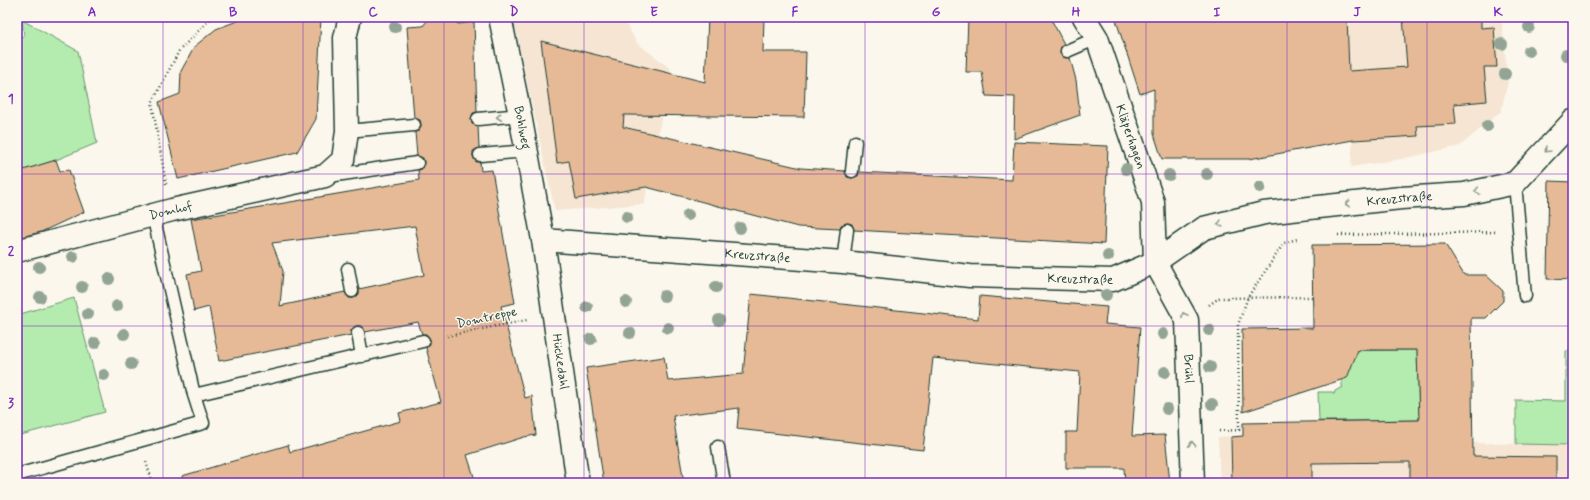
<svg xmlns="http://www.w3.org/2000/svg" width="1590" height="500" viewBox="0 0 1590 500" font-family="Mynerve,sans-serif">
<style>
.built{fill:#f5e5d2}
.green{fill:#b4ebae;stroke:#6a9471}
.building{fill:#e6ba97;stroke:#1f3d34;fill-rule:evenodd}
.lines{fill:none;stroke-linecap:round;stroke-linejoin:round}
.service-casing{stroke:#1f3d34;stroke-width:15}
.minor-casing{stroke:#1f3d34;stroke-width:25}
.path{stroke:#1f3d34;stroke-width:2.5;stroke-dasharray:1 3;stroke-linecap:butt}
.service{stroke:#fbf7ec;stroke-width:12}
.minor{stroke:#fbf7ec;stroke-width:22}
.tree{fill:#92a494}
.oneway{stroke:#8d9a90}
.grid{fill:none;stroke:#7b2cbf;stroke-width:1;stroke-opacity:0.55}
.labels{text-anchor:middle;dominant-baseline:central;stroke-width:3;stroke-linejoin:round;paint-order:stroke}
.street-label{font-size:13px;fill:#1f3d34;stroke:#fbf7ec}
.neatline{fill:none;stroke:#7b2cbf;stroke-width:1.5}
.grid-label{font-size:13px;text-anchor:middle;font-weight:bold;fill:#7b2cbf}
</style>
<rect width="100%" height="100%" fill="#fbf7ec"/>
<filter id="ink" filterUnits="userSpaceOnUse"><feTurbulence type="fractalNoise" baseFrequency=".025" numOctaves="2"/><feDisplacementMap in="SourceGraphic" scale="8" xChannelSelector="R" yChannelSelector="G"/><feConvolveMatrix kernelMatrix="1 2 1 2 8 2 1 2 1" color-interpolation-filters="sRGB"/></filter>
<g filter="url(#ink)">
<path class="built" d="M513,17H622L637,43L671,69L644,204L555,211Z
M1347,17H1501L1508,81L1501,111L1460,146L1401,159L1351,167L1353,140Z
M1243,436L1419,444L1473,443L1573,445V483H1220L1218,437Z"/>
<path class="green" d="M22,20L78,51L97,143L56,160L17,172V37L24,36Z
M74,298L105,412L17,436V315Z
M1417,350L1419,420L1319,421L1318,392H1333L1334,394L1335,391L1343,387L1342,386V380L1318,351Z
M1566,351H1573V445L1516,444V400L1566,401Z"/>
<path class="building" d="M248,17H321L316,119L297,152L178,179L159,102L180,94L181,71L195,46L216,29Z
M430,17H450L458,24L474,22L477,112L473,113L471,119L472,124L478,126L479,148L473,151V156L476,162H480L481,171L492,170L515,303L501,306L525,398L532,396L536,435L524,437L467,455L476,483H183L182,476L288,445L290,452L401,421L399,413L441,402L426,348L430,344V339L426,334H422L418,322L365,332L361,326H356L351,330V335L219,361L209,307L194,311L187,274L201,271L191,219L419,180L418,170L422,169L424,162L423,158L417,156L415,132L419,131L421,125L420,120L414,118L407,27L423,26ZM415,226L424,275L359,289V294L354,298H349L345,292L280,306L283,271L272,243Z
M708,17H764L763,52H806L804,117L624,115L623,127L801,168L845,171L847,177L852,178L858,176L859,172L1012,180L1014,142L1108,146L1104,244L854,230L852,224L848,223L841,225L840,229L798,227L646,187L576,199L569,161L557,163L541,41L705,82Z
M968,17H1050L1064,44L1061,47L1060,54L1063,57L1070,58L1076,80L1080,115L1014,139L1015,97L986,96L982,72H966Z
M1115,17H1347L1349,71L1407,67L1403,17H1481V28L1494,27L1497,67H1484L1487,101L1454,104L1456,124L1417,126L1418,136L1353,140L1249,159H1162L1154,134V89L1140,94Z
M56,160L60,171L69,170L84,212L41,232L17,238V172Z
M1549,181L1573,182V280L1547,279Z
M1445,244L1464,275H1486L1503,291V301L1486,318H1471L1473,456L1556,457V483H1410V462L1312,463V483H1232L1231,437L1243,436V423L1419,420L1417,350H1358L1347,378L1243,412L1242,329L1313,328L1312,245Z
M751,294L978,319L980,296L1107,307L1105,324L1140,327L1132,436L1165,435L1170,483H1125L1124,468H1066V432H1077L1080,372L933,358L923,450L737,429L739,408L673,416L684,483H604L586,368L664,357L668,381L743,374Z"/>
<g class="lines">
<defs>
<path id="service" d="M1067,51L1097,38
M478,119L520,115
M347,131L414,125
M480,155L527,151
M852,171L855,142
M329,176L417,163
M1515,183L1525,296
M843,262L847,230
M348,269L352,291
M358,333L362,356
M194,395L423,341
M718,447L724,483
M17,475L203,423L194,395L153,215"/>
<g id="minor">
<path id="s1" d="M500,17L520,115L543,240L578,483"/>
<path id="s2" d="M1084,17L1097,38L1153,202L1155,262L1187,320L1193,483"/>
<path id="s3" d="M543,240L843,262L970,276L1113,280L1155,262L1204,228L1264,213L1401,198L1464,194L1515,183L1573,121"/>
<path id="s4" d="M17,251L172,210L325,176L343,160L347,131L345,38L350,17"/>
</g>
</defs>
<use href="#service" class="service-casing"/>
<use href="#minor" class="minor-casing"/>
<path class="path" d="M166,184L152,103L179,51L212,17
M1338,235L1497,232
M1209,305L1219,298L1313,297
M447,336L527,320
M1219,431L1239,430L1238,325L1248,297L1284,243L1297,239
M146,462L153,483
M394,483L406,480L407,483"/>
<use href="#service" class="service"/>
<use href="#minor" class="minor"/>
</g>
<g class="tree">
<circle cx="395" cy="27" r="6"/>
<circle cx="1529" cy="27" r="6"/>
<circle cx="1502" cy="44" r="6"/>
<circle cx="1529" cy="51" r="6"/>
<circle cx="1566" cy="55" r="6"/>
<circle cx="1505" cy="74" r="6"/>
<circle cx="1487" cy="126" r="6"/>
<circle cx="1126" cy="169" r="6"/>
<circle cx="1207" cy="174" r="6"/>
<circle cx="1169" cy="175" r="6"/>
<circle cx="1260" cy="187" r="6"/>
<circle cx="688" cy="215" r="6"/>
<circle cx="627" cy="217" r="6"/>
<circle cx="740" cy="228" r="6"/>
<circle cx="1108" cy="256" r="6"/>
<circle cx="73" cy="257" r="6"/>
<circle cx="39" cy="267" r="6"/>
<circle cx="109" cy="279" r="6"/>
<circle cx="82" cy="287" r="6"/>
<circle cx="716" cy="287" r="6"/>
<circle cx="1106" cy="295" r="6"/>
<circle cx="664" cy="296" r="6"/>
<circle cx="40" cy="297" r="6"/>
<circle cx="626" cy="302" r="6"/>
<circle cx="117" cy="306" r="6"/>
<circle cx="587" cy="307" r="6"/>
<circle cx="88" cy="314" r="6"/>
<circle cx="719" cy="320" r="6"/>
<circle cx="668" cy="328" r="6"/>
<circle cx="1209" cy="330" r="6"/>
<circle cx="630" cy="333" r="6"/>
<circle cx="124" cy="334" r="6"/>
<circle cx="1163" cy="334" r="6"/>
<circle cx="591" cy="339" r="6"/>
<circle cx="95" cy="343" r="6"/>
<circle cx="131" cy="364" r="6"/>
<circle cx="1210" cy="367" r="6"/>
<circle cx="1165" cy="372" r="6"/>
<circle cx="104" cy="375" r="6"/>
<circle cx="1212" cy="404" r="6"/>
<circle cx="1167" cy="409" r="6"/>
</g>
<defs><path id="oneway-chevron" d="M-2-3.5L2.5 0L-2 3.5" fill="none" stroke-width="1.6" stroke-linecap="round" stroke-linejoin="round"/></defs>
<g class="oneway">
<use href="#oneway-chevron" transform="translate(499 117) rotate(174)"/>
<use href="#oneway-chevron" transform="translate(1547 150) rotate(134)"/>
<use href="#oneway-chevron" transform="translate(1477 191) rotate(168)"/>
<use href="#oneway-chevron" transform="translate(1348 204) rotate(174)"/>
<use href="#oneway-chevron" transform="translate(1220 224) rotate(166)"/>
<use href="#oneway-chevron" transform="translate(1184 315) rotate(-116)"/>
<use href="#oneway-chevron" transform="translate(1192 444) rotate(-92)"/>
</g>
</g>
<path class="grid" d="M163,17V483M303,17V483M444,17V483M584,17V483M725,17V483M865,17V483M1006,17V483M1146,17V483M1287,17V483M1427,17V483M17,174H1573M17,326H1573"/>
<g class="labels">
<g class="street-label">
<text stroke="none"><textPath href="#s1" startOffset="113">Bohlweg</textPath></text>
<text stroke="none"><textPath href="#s2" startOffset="129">Kläperhagen</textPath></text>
<text stroke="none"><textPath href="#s3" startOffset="875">Kreuzstraße</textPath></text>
<text stroke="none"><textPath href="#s4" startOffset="159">Domhof</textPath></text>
<text stroke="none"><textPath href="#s3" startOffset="215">Kreuzstraße</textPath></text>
<text stroke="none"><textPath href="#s3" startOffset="539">Kreuzstraße</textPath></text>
<text transform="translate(487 318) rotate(-12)">Domtreppe</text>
<text stroke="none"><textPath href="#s1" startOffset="350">Hückedahl</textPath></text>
<text stroke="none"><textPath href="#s2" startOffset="373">Brühl</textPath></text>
</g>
</g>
<rect width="1590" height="500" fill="none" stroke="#fbf7ec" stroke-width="44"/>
<rect x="22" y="22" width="1546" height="456" class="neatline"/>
<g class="grid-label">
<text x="92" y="16">A</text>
<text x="233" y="16">B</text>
<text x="373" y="16">C</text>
<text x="514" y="16">D</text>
<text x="654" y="16">E</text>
<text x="795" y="16">F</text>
<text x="936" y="16">G</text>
<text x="1076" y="16">H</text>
<text x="1217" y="16">I</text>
<text x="1357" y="16">J</text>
<text x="1498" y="16">K</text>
<text x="11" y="103">1</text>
<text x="11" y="255">2</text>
<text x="11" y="407">3</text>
</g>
</svg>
